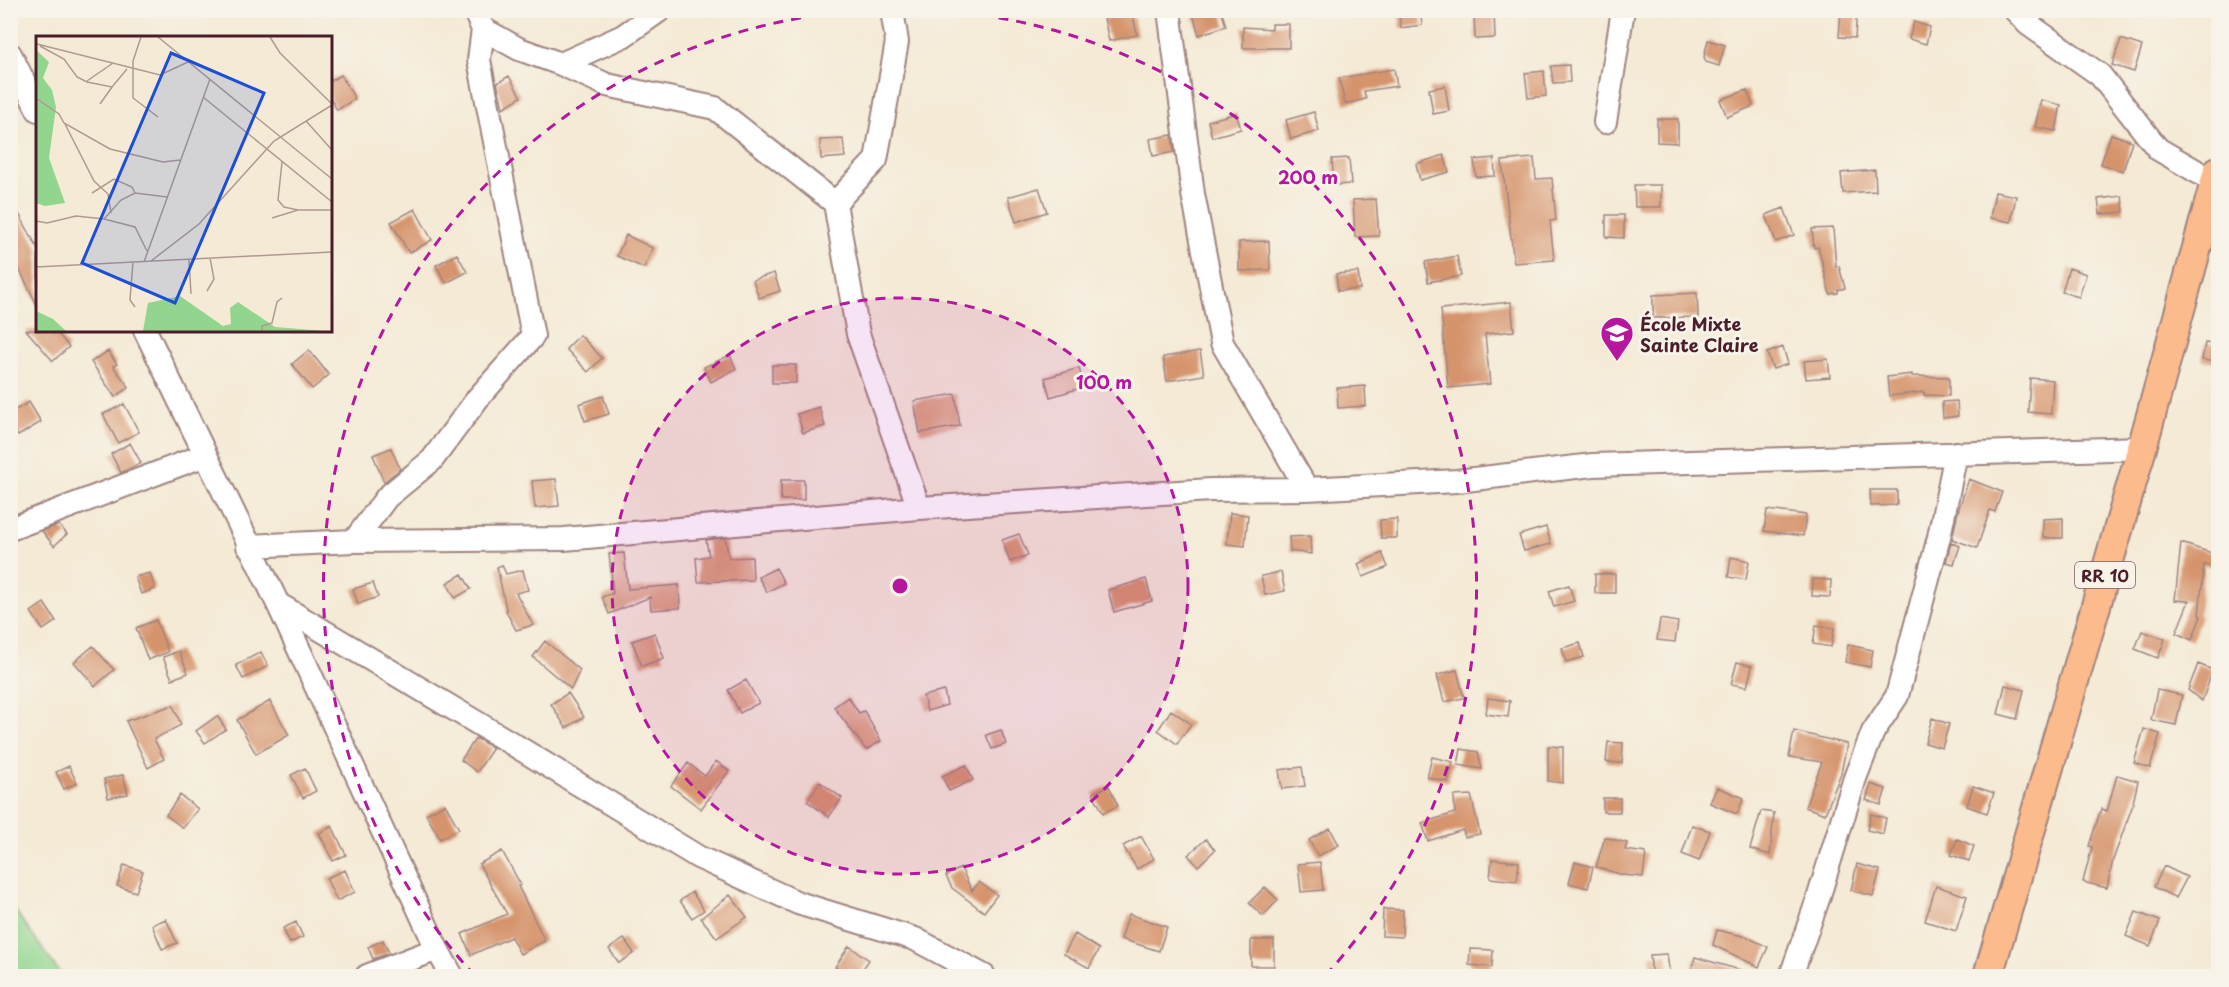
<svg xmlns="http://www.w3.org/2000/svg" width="2229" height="987" viewBox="0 0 2229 987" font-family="'Playpen Sans',sans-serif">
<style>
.green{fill:#91d58e;stroke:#6e7a5c;stroke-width:1.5}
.building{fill:#d6946d}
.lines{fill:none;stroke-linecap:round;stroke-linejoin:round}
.minor-casing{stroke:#9f8480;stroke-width:26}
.major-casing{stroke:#9f8480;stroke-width:32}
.minor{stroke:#fff;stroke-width:22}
.major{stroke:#fbbb8c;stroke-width:28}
.ring{fill:none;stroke:#b5179e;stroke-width:3;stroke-dasharray:10 8}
.labels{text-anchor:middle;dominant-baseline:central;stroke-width:6;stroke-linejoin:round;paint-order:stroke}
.shield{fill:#f7f3e8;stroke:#7e5f64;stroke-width:1.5}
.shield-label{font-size:16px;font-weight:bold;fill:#4a1f2b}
.poi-label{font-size:18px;font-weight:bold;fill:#4a1f2b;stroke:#f7f3e8;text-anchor:start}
.inset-road{fill:none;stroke:#b09991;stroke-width:1.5}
.view{fill:#1d4ed8;fill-opacity:0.15;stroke:#1d4ed8;stroke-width:3}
.inset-edge{fill:none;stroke:#4a1f2b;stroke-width:3}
.centre{fill:#b5179e;stroke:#f7f3e8;stroke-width:3}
.ring-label{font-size:18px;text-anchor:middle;font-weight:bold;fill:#b5179e;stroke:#f7f3e8;stroke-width:6;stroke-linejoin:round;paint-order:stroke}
</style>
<rect width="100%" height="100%" fill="#f7f3e8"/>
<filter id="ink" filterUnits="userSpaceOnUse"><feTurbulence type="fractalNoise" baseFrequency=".0167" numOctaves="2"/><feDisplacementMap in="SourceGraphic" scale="12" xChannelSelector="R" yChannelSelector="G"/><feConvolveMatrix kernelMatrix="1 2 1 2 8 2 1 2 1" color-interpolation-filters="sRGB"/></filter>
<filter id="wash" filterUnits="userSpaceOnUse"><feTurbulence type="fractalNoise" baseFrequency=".008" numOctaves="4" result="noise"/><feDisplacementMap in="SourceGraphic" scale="24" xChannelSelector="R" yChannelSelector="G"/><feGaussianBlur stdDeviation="1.35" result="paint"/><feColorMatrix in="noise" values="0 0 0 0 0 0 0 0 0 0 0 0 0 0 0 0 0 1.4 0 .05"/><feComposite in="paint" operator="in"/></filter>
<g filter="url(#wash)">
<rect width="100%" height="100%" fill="#f4ead5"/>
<path class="green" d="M11,905L62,976H11Z"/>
<g id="blocks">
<path class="building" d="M1192,10H1221L1226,26L1199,35Z
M1398,10H1420L1422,25L1401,28Z
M1841,10H1857L1855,38L1839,37Z
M1132,11L1137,35L1109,41L1104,18Z
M1494,11L1495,38L1475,39L1474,12Z
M1914,22L1930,27L1926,44L1909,39Z
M1272,24H1289V48H1243V27L1272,29Z
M2121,39L2142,46L2134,72L2112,65Z
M1708,40L1725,45L1719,66L1706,62L1704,57Z
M1569,65L1570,82L1553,83L1551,66Z
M1394,69L1397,86L1364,91L1366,99L1345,104L1339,78Z
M1544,71L1546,96L1528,98L1525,73Z
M341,75L355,99L337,110L330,97V81Z
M509,76L521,97L503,108L497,83Z
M1445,86L1449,111L1433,114L1429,89Z
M1747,90L1753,106L1727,117L1720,100Z
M2041,100L2061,105L2056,131L2035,127Z
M1314,112L1319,131L1291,139L1286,120Z
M1236,113L1241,129L1212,137L1208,121Z
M1657,119H1678V143L1657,142Z
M2111,134L2132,141L2123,171L2101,164Z
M1172,135L1174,152L1153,156L1150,139Z
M843,139L845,157L821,159L820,140Z
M1444,155L1449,172L1420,180L1416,164Z
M1349,158L1351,184L1334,185L1332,159Z
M1494,158L1495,176L1476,177L1474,160Z
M1534,158L1536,179L1552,178L1556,220L1550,221L1554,260L1514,263L1502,161Z
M1875,170L1876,191L1843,193L1841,173Z
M1634,185H1661V207H1635Z
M1039,188L1047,212L1016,222L1008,197Z
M1995,192L2016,196L2011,222L1990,218Z
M2122,196L2124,212L2100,214L2098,199Z
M10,197L38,249V307L10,250Z
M1376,199L1379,236L1355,237L1353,200Z
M1784,208L1794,235L1776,242L1766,215Z
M415,209L432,240L409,253L391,222Z
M1606,215H1624V238L1606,237Z
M1833,228L1836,267L1839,266L1845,288L1838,290V293L1830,294L1818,247L1814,248L1812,229Z
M626,235L653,248L644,268L617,256Z
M1269,241L1270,270L1239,271V242Z
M457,254L467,272L446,283L436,265Z
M1457,256L1461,276L1428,282L1425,262Z
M2069,268L2086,274L2079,297L2062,292Z
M1358,272L1360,289L1338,291L1336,274Z
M774,273L780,291L759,298L753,280Z
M1697,293L1698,317L1653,318V295Z
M1511,302L1514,331L1485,334L1490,384L1448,388L1441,309Z
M26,330H55L69,347L53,361Z
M580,335L602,358L588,372L566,349Z
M2205,343L2218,344V362L2202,360Z
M1783,347L1788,364L1773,369L1767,353Z
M309,350L329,375L312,389L292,364Z
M108,351L117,364L113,366L129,387L115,397L91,362Z
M1200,351L1204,375L1167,381L1163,357Z
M730,355L736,369L711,382L704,367Z
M1828,359L1830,377L1806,379L1804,361Z
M772,365H796V383H772Z
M1079,368L1084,387L1050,397L1045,378Z
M1912,374V376L1949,377V396L1924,395V392L1889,396L1887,377Z
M2030,378L2053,380L2051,414L2028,412Z
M1365,386L1366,406L1338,408L1337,388Z
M955,394L960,426L920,433L914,401Z
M603,396L609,414L585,421L579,404Z
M1957,401L1958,416L1943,418L1942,402Z
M29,402L41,422L18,436L10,424V413Z
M124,404L139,432L118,443L103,414Z
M819,407L825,426L803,433L797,414Z
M130,443L141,463L121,473L111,454Z
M391,448L400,469L384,482L373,455Z
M556,479L559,506L535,508L532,481Z
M1969,479L2002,492L1995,512L1990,510L1977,548L1952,539L1959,508Z
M781,480H804V500H781Z
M1870,490H1897V505L1871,506Z
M1767,510L1806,515L1803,536L1764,531Z
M1230,513L1248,515L1245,546L1227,544Z
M2063,518V538H2043V519Z
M1397,519V538H1381L1380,520Z
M59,525L67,534L54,546L42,531Z
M1546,527L1551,544L1524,551L1519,535Z
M1019,534L1028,555L1010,562L1002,540Z
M1310,536L1311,554L1290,551L1289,537Z
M725,538L729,558L752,557L753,580L698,582L696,558L709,556L706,540Z
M1951,543L1960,546L1954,564L1946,562Z
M2181,543L2218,555V568L2204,565L2199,615L2201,616L2192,640L2176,633L2189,601L2175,600Z
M624,553L628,589L679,585L680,608L651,610L650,597L609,614L602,597L613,593L609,554Z
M1382,553L1388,567L1363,577L1358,564Z
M1731,557L1749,561L1746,580L1728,577Z
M502,565L506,574L523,570L528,590L516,593L533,625L516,630L507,613L497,567Z
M776,568L784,583L767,592L758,577Z
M1281,572L1285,591L1265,595L1261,576Z
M150,573L155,589L141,594L135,577Z
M462,574L471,589L455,598L447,583Z
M1595,574H1615V593H1595Z
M1146,579L1152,601L1114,612L1108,590Z
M1813,579L1831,580L1830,597L1812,596Z
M373,583L378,597L358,604L353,589Z
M1569,585L1574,601L1554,607L1549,591Z
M44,603L56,621L43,630L31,612Z
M1660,619L1678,622L1675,642L1657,640Z
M156,620L168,652L148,660L136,628Z
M1816,625L1834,628L1831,647L1813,644Z
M2142,631L2165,639L2158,658L2135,649Z
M655,633L664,658L642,666L632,641Z
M545,641L580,670L571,689L533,657Z
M1580,643L1584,657L1566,662L1562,648Z
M1848,645L1873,650L1870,667L1845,662Z
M93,646L114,670L95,686L74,662Z
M179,651L188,673L172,679L163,657Z
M261,652L268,666L243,679L236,665Z
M1737,662L1752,666L1747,687L1731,684Z
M2198,664L2213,670L2202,701L2188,690Z
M1457,670L1464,698L1444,702L1437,675Z
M746,680L759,703L740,713L728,690Z
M2005,685L2024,690L2017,719L1998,714Z
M2157,690L2182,695L2176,725L2151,720Z
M944,691L947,705L927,711L923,696Z
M568,693L584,717L566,728L551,704Z
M848,697L859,713L864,711L881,741L866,750L834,707Z
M1488,698L1510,701L1508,717L1486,714Z
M270,701L289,735L256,754L237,720Z
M173,705L181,725L154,739L164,759L148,768L126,721Z
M1171,710L1191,724L1177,744L1158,730Z
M217,716L226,729L205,743L196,731Z
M1932,718L1949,724L1942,748L1925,743Z
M2144,729L2160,734L2150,768L2134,763Z
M1001,730L1006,744L992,749L986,735Z
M1794,731L1847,744L1841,773L1825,814L1805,807L1822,762L1789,757Z
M476,738L493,748L477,772L461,760Z
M1608,742L1623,743L1622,763L1606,762Z
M1548,746L1563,747V783L1548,781Z
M1461,749L1478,752L1482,769L1458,765Z
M1432,757L1453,762L1448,782L1427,777Z
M716,761L729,771L701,809L671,786L688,763L705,776Z
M966,765L973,780L949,791L942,776Z
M69,766L77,783L64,789L56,772Z
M1302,767L1305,786L1282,789L1279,770Z
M305,768L316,791L303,798L291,775Z
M123,775L128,794L108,798L104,779Z
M2117,775L2138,781L2132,807L2113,860L2107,888L2083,882L2092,847L2089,846L2101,809L2107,811Z
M820,782L842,798L829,817L807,801Z
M1871,784L1886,789L1881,805L1866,800Z
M1109,786L1118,806L1103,813L1093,793Z
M1973,786L1994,793L1987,813L1967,806Z
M1717,787L1744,798L1737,814L1710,803Z
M180,795L198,809L183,828L166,815Z
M1471,795L1480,834L1465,837L1463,830L1428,841L1422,823L1455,813L1454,796Z
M1603,798H1620V812H1603Z
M445,804L459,829L440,839L426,814Z
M1761,811L1774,813L1770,855L1750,849Z
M1871,814L1886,818L1883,834L1867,830Z
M1692,825L1710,831L1699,861L1682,854Z
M332,826L346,855L333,861L319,833Z
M1330,828L1339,845L1318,856L1309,840Z
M1141,836L1154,859L1137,869L1123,846Z
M1605,837L1627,843L1625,850L1646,853L1643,877L1623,875L1596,867Z
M1206,839L1215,850L1198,866L1188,855Z
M1957,839L1974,846L1969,861L1951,855Z
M502,851L521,885L518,886L545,941L520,954L511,937L471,955L462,934L507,914L479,864Z
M1492,859L1519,862L1517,881L1490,878Z
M1320,862L1323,890L1301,892L1298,864Z
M1575,862L1593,867L1588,888L1569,883Z
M1857,864L1880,870L1873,896L1851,890Z
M124,865L143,871L136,892L117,886Z
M2164,866L2187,877L2176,898L2154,887Z
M961,868L972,891L979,882L997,895L984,912L952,888L946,876Z
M345,870L355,892L337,901L326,878Z
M1936,886L1967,896L1956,931L1925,921Z
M1265,887L1278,900L1263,916L1249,903Z
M692,892L704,910L692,918L680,901Z
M730,895L747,917L717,938L701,918Z
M1383,909L1403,910L1402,937L1382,936Z
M2136,912L2160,921L2150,946L2126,936Z
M1129,914L1167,927L1159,951L1121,939Z
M166,919L177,943L162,949L152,925Z
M296,922L303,937L290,943L283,928Z
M1717,930L1747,937L1768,947L1759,967L1713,945Z
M1075,934L1099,949L1089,968L1064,954Z
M624,939L634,953L619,963L609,949Z
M383,940L389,953L373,959L368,947Z
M1251,940H1274V966H1251Z
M849,946L869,960L858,976H850L835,967Z
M1470,949L1493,950L1492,967L1469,965Z
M1667,954L1670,976H1652L1650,955Z
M1695,957L1747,972L1746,976H1690Z"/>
</g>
</g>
<g filter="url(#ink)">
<use href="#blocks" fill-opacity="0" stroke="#9f8480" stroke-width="1.5"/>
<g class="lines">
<defs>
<path id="minor" d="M474,10L483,29L519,49L561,64L607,85L715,108L835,203L858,334L919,508
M1169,10L1193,194L1222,343L1307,489
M2015,10L2028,24L2100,75L2158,149L2215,182
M10,54L38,110
M561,64L623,36L660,10
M1605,122L1623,10
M835,203L876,160L897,42L892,10
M145,330L278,604L437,949L452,976
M10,529L205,455
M354,541L387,497L432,460L478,398L533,336L479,60L483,29
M248,546L354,541L564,539L919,508L1211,490L1307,489L1457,481L1593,465L2142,448
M278,604L511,743L698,857L798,903L915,939L984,976
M367,976L437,949
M1791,976L1818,899L1855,778L1873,732L1897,696L1939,537L1956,453"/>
<path id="major" d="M1988,976L2142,448L2218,171"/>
</defs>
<use href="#minor" class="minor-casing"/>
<use href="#major" class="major-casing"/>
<use href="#minor" class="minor"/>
<use href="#major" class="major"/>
</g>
</g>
<circle cx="900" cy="586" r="288" fill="#b5179e" fill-opacity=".12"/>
<g class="ring">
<circle cx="900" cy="586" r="288"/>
<path d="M475 976A577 577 0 0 1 855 11M945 11A577 577 0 0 1 1325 976"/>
</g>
<defs>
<symbol id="school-pin" viewBox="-11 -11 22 30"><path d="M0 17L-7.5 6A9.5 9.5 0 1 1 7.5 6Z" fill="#b5179e" stroke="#f7f3e8"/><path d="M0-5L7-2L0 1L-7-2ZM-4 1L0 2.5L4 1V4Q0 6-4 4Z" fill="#fff"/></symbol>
</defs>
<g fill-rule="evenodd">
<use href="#school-pin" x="1598" y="314" width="38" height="52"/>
</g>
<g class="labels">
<rect class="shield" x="2075" y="562" width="60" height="26" rx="4.5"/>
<g class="shield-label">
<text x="2105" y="575">RR 10</text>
</g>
<g class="poi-label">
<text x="1640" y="323">École Mixte<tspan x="1640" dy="21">Sainte Claire</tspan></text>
</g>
</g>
<g transform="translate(36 36)">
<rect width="296" height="296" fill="#f4ead5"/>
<path d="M0,14L13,26L7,42L16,54L20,71L13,122L29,167L9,170L0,167ZM144,260L187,290L195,288L194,272L202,266L239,291L289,295H107L112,267ZM0,275L17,283L30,295H0Z" fill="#91d58e"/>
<path class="inset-road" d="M105,1L97,25V62L122,81M122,1L296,143M234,1L244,17L296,68M1,8L124,39L152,26M4,10L28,23L41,41L51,46L76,51L91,33M51,45L77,27M167,61L296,166M1,63L23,78L28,87L74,113L127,126L144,124M64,68L76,51M270,85L296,114M29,88L58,145L72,158L75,177M246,126L242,164L248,171L262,174M56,157L78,143L96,151L99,157M236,182L262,174H296M68,183L99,191L111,215M0,185L11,187L40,180L68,183L85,164L99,157L131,161M153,224L155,258M115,225L163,188L238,105L296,69M97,226L94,264L99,271M108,226L174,43M0,231L296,216M171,255L178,243L174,222M226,295V290L236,287L241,266L246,262"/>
<path class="view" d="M135,17L228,57L139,267L46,227Z"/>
<rect width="296" height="296" class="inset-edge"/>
</g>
<circle cx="900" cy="586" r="9" class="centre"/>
<g class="ring-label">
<text x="1308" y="184">200 m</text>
<text x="1104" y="389">100 m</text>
</g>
<rect width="2229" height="987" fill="none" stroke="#f7f3e8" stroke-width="36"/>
</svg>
